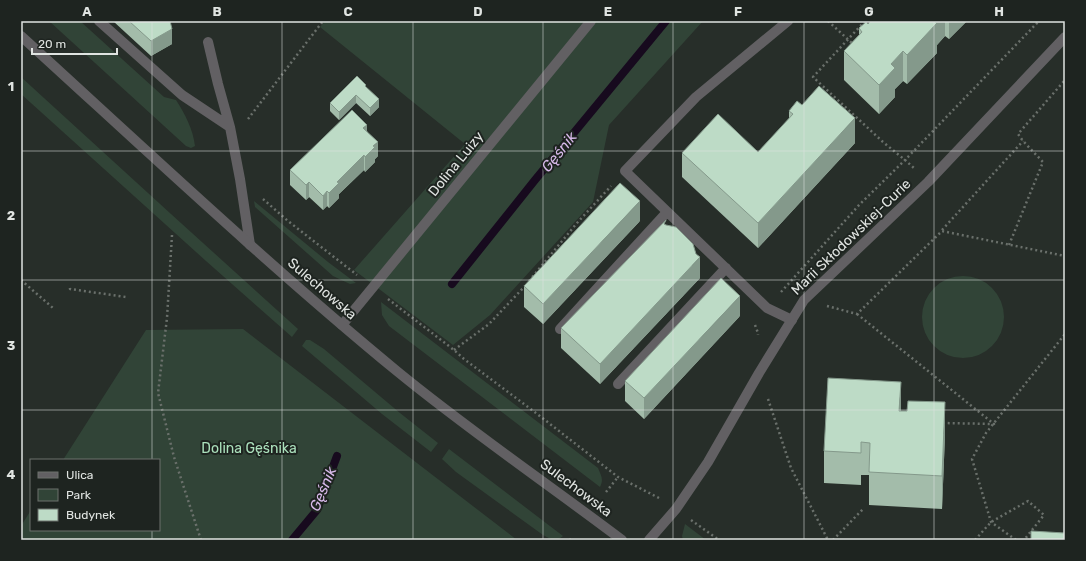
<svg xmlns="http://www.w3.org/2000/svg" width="1086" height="561" viewBox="0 0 1086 561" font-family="Rubik,sans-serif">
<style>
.green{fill:#314437}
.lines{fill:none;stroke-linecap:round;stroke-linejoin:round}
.stream{stroke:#170a1e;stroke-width:8}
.path{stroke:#6a706b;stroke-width:2.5;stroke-dasharray:2 3;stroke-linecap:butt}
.service{stroke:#626063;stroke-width:10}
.minor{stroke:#626063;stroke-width:10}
.tertiary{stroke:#626063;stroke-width:10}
.wall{fill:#a3bcaa}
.shaded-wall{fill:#84998b}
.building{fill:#bddbc6;stroke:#84998b}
.grid{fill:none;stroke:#e0e4e1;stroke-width:1;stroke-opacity:0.55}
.labels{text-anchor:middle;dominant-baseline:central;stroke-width:4;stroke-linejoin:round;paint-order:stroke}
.street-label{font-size:14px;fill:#e0e4e1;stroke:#1e2420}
.park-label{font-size:14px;fill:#abe0bc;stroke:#1e2420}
.water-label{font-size:15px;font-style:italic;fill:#d7b9e9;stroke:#1e2420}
.neatline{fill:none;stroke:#e0e4e1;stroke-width:1.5}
.grid-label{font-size:13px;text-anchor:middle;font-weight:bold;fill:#e0e4e1}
</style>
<rect width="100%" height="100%" fill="#272e29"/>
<path class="green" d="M49,21H80L164,97L176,100C185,114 193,129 195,146L191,148L186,146Z
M325,21H703L609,125L593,202L490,315L453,345L354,270L465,144L320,27Z
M21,77L171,214L298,329L292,337L206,261L21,94Z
M254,201L328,262L356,283L350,284L333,276L255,207Z
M922 317a41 41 0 1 1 82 0a41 41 0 1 1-82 0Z
M381,302L598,468C601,476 604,479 600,487L389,326L382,315Z
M243,329L517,540H21V526L31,510V530H159V460H63L146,330Z
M306,340H310L324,349L400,413L438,443L431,452L382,414L302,346Z
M449,449L563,536C555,543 551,539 543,535L456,472L442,459Z
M685,524L706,540H683L682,536Z"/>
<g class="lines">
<path class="stream" d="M452,284L535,180L666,21
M292,540L317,510L337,456"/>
<path class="path" d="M828,21L854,45
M865,21L813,77L883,142L905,160L915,169
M248,119L323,21
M263,199L288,221L357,275
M942,230L1023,141
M172,235L167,318L158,393L174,457L201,540
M1009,245L1043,162L1023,141L1018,134L1065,80
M21,280L53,308
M529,281L577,223L611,186
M70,288V289L126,297
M781,292L860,204L905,160L1039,21
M388,299L454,350L464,359L536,413L618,477L659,498
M827,306L857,314L942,231L1065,256
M857,314L994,424L943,423
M755,325L758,333V335
M454,350L489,324L525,286
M768,399L791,468L828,540
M606,492L618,477
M691,520L719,540
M570,540L571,539
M833,540L863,509
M975,540L991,522L1028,501L1044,515L1024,540
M1016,540L991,522L972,459L986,433L1065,334"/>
<path class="service" d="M99,21L182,95L230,127
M788,21L696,97L625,171L767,308L792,320
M208,42L218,84L230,127L240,179L250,245
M560,329L667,212
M618,384L726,268"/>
<path class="minor" d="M342,325L591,21
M649,540L676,509L708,462L759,373L804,300L928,182L1065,37"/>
<path class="tertiary" d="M21,36C145,149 268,265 398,372C470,431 548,484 622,540"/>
</g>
<path class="wall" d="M113,21H170L172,44L151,56Z
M871,21H967L949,39L945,36L937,45V53L907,84L903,81L895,89V97L879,114L844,80V51L859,35V28L868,24Z
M366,87L379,107L370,116L356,103L339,120L330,111V103Z
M802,105L855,143L758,248L682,177V153L758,152L789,119V111Z
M367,131L378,156L375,159V162L365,172L364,170L339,194V198L329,208L327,206L323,210L309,197L306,200L290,185V170Z
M640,221L543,324L524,307V286Z
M666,225L700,278L600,384L561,348V328Z
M740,316L644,419L625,401V381Z
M901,411L945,435L942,509L869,505V475H861V485L824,483V451Z"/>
<path class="shaded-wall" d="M932,21H945V36L937,45V53L907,84V55Z
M949,21H967L949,39Z
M172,29V44L151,56V41Z
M903,51V81L895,89V97L879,114V85L891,64Z
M356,95V103L339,120V112Z
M379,99V107L370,116V108Z
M855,118V143L758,248V223Z
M367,125V140L363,128Z
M378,142V156L375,159V162L365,172V157L373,146Z
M364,155V170L339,194V198L329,208V193L337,182Z
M309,182V197L306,200V185Z
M327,191V206L323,210V196Z
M640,201V221L543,324V304Z
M700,257V278L600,384V364Z
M740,296V316L644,419V398Z
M901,382V414L899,411Z
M945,402V435L942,509V476Z"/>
<path class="building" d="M129,21H170L172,29L151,41Z
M871,21H934L937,23L907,55L903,51L891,64L895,68L879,85L844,51L862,32L859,28L866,22L868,24Z
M357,76L366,85L365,86L379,99L370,108L356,95L339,112L330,103Z
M819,86L855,118L758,223L682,153L718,114L758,152L793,114L789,111L797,101L802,105Z
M352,110L367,125L363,128L378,142L373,146L375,147L365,157L364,155L337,182L339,183L329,193L327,191L323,196L309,182L306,185L290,170Z
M620,183L640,201L543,304L524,286Z
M666,220L664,224L666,225L676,227L693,244L696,254L700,257L600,364L561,328Z
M721,278L740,296L644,398L625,381Z
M828,378L901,382L899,411H907L908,401L945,402L942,476L869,472L870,443L861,442V453L824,451Z
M1031,531L1065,533V540H1031Z"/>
<path class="grid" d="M152,21V460M282,21V540M413,21V540M543,21V540M673,21V540M804,21V540M934,21V540M21,151H1065M21,280H1065M21,410H1065M152,530V540"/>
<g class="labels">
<g class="street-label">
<text transform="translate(456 164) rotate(-51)">Dolina Luizy</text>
<text transform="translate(851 237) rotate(-44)">Marii Skłodowskiej-Curie</text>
<text transform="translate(322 289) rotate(41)">Sulechowska</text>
<text transform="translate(576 488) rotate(37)">Sulechowska</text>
</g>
<g class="park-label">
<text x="249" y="448">Dolina Gęśnika</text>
</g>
<g class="water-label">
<text transform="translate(559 152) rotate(-51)">Gęśnik</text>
<text transform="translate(323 489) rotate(-67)">Gęśnik</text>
</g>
</g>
<rect width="1086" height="561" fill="none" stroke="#1e2420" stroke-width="44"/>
<rect x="30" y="459" width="130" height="72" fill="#1e2420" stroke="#6c716d"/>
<rect x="38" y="472" width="20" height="6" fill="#626063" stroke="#6c716d"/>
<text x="66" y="479" font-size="12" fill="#e0e4e1">Ulica</text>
<rect x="38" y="489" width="20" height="12" fill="#314437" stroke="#6c716d"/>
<text x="66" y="499" font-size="12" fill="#e0e4e1">Park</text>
<rect x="38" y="509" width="20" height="12" fill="#bddbc6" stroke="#6c716d"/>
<text x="66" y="519" font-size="12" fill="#e0e4e1">Budynek</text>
<path d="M32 48v6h85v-6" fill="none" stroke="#e0e4e1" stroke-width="2"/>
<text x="38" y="48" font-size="12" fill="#e0e4e1" stroke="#1e2420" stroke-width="3" paint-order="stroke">20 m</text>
<rect x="22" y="22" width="1042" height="517" class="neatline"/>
<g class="grid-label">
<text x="87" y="16">A</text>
<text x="217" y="16">B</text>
<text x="348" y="16">C</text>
<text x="478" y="16">D</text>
<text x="608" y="16">E</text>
<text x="738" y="16">F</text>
<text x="869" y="16">G</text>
<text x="999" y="16">H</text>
<text x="11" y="91">1</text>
<text x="11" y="220">2</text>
<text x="11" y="350">3</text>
<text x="11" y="479">4</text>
</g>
</svg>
